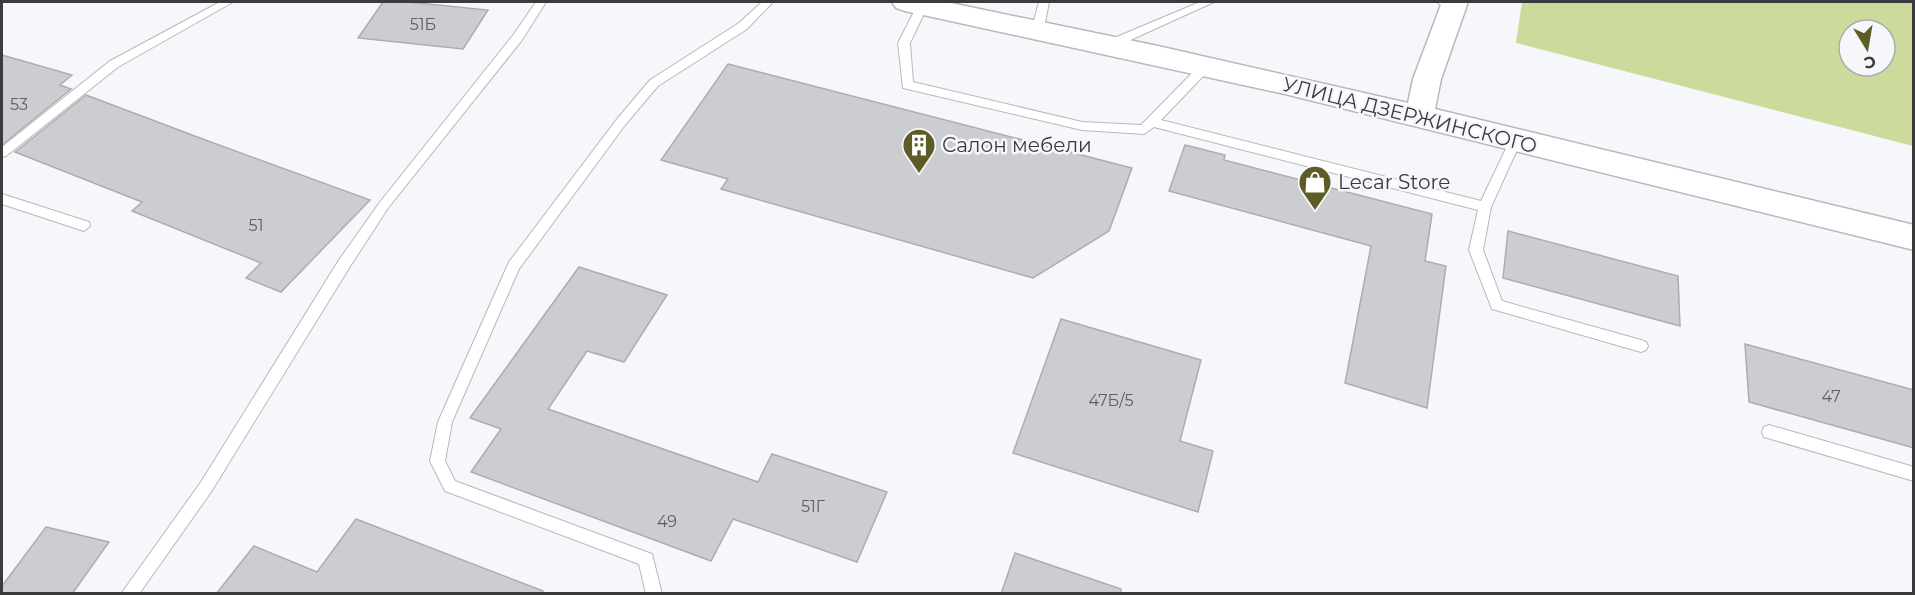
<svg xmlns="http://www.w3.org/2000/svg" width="1915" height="595" viewBox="0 0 1915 595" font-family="Montserrat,sans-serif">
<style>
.green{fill:#ccdb9c;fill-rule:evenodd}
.building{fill:#cbcdd1;stroke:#abadb1;stroke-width:1.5}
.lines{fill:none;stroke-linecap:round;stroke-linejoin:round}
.service-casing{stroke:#b6b8bc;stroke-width:2}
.secondary-casing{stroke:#b6b8bc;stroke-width:3}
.service{fill:#fff;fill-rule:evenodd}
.secondary{fill:#fff;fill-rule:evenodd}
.labels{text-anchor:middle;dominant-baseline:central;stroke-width:5;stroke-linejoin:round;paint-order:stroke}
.number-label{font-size:16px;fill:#5f6062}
.street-label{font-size:20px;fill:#3b3b3d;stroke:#f5f7fb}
.poi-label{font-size:20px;fill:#3b3b3d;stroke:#f5f7fb;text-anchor:start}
</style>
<rect width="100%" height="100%" fill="#f5f7fb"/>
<path class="green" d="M1522,2H1913V146L1516,43ZM1849,30H1885V66H1849Z"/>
<path class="building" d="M383,2H408L488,10L463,49L358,38Z
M2,55L72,75L60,85L71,89L2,145Z
M728,64L1132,168L1109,231L1033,278L721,189L728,179L661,160Z
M86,95L208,141L370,200L281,292L246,278L261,263L132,211L142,202L15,152Z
M1185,145L1225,155L1224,160L1432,214L1425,261L1446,266L1427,408L1345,383L1371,246L1169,191Z
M1508,231L1678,276L1680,326L1503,278Z
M579,267L667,295L624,362L587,351L548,409L758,482L772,454L887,492L857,562L733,519L711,561L471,472L501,429L470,418Z
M1061,319L1201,360L1180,441L1213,451L1198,512L1013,453Z
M1745,344L1914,390V448L1749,402Z
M356,519L543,591L542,594H216L254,546L317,572Z
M46,527L109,542L72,594H2V586Z
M1015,553L1121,589V594H1001Z"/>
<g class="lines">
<defs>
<path id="service" d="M220,2H233L118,67L6,156L2,157V147L110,61Z
M536,2H546L522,40L388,208L349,268L211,492L139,594H121L201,482L339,260L380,202L514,34Z
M762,2H773L747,29L658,86L625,125L519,269L452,422L445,461L455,481L652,554L662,594H646L639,564L445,491L430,461L438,422L509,262L617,119L650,80L739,23Z
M919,2H923L928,5L910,43L913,82L1082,122L1141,125L1202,63H1210V69L1161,120L1481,201L1511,138H1519L1521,141L1491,207L1483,250L1502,301L1641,340L1646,342L1648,346L1646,350L1641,352L1492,309L1469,250L1478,210L1154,127L1144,134L1082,130L903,88L898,43Z
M1039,2H1049L1044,28L1038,32L1032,28Z
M1200,2H1214L1115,47L1111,48L1105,44L1107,41Z
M1437,2H1459L1460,3C1455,9 1441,7 1437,2Z
M2,194L89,222L90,226L84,231L2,204Z
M1769,425L1914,467V481L1764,437L1762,432L1764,427Z"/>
<path id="secondary" d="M892,2H946L1158,46L1408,103L1413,79L1442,2H1468L1441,79L1435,109L1914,225V250L1285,94L905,11L896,8Z"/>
</defs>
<use href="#service" class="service-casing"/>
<use href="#secondary" class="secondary-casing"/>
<use href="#service" class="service"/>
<use href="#secondary" class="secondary"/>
</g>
<defs>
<symbol id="building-pin" viewBox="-11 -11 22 30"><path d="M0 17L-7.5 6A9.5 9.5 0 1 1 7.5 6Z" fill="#5e5b27" stroke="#f5f7fb"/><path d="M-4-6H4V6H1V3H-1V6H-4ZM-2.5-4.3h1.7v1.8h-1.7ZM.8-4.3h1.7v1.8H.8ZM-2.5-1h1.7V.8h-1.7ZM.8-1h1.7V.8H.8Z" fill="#fff"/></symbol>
<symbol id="shop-pin" viewBox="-11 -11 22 30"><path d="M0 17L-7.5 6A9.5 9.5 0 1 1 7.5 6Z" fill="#5e5b27" stroke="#f5f7fb"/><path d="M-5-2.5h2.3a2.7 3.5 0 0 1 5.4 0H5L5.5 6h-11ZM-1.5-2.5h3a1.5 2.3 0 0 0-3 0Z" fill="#fff"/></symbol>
</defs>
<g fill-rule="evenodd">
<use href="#building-pin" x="900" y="126" width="38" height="52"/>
<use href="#shop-pin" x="1296" y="163" width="38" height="52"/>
</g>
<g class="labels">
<g class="number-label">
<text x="423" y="24">51Б</text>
<text x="19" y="104">53</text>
<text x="256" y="225">51</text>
<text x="1831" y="396">47</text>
<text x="1111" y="400">47Б/5</text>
<text x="813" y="506">51Г</text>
<text x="667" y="521">49</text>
</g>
<g class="street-label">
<text transform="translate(1410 115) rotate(14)">УЛИЦА ДЗЕРЖИНСКОГО</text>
</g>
<g class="poi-label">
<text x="942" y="145">Салон мебели</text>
<text x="1338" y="182">Lecar Store</text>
</g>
</g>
<rect width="1915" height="595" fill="none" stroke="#3b3b3d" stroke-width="6"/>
<g transform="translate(1867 48) rotate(169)"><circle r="28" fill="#f5f7fb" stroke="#abacaf" stroke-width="1.5"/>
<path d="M0-4.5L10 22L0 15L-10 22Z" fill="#5e5b27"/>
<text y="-9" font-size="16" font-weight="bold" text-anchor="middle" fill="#3b3b3d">С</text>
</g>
</svg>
